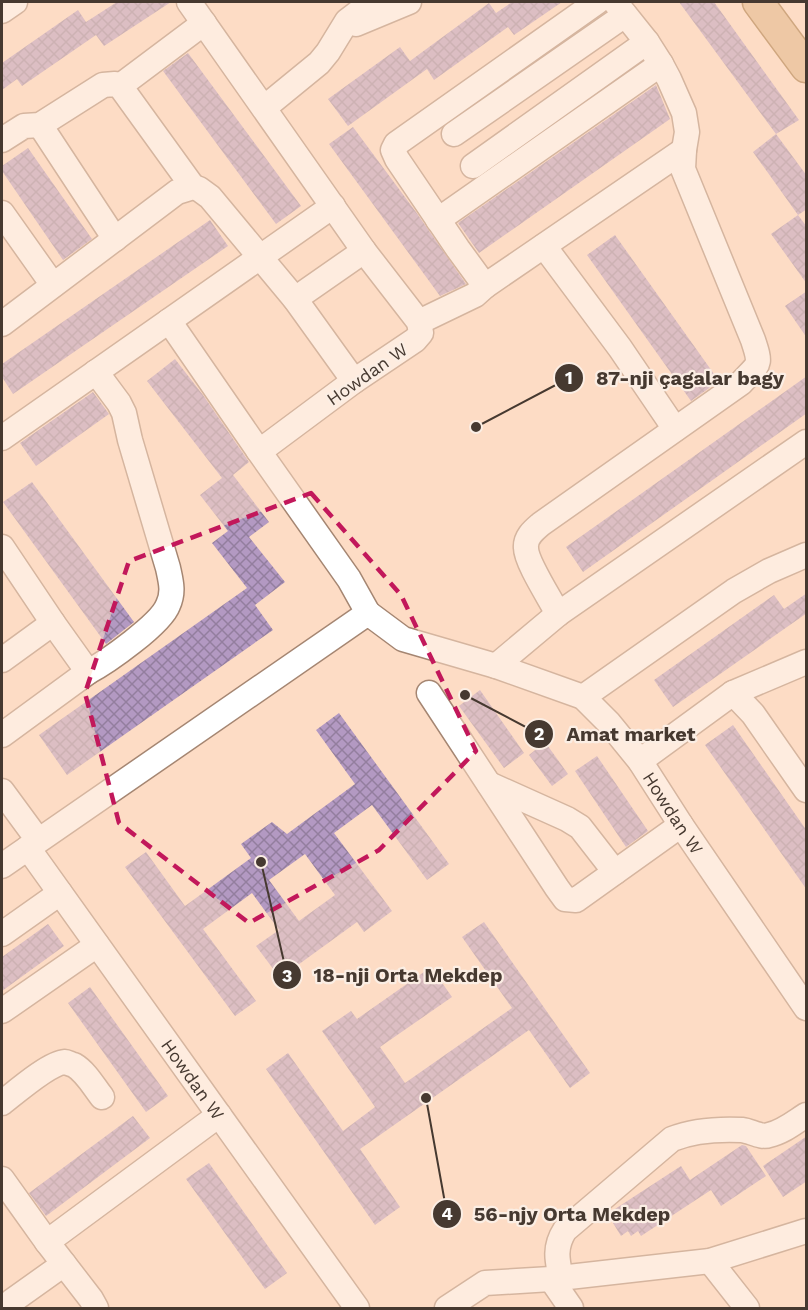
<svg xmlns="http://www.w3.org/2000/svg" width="808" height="1310" viewBox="0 0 808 1310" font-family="'Work Sans',sans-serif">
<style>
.building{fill:url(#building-cross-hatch);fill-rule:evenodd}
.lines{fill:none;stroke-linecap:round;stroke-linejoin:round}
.minor-casing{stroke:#a58672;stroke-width:27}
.major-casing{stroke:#97652b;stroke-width:33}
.minor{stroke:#fff;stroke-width:24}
.major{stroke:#dbb07e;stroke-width:30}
.marked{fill:none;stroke:#c2185b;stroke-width:4.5;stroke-dasharray:12 8;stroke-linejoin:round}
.labels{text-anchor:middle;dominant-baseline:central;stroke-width:4.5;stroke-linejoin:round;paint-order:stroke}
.street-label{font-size:18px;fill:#463930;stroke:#fbeee4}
.leader{fill:none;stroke:#463930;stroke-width:2}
.callout-dot{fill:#463930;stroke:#fbeee4;stroke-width:2}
.mark-label{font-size:18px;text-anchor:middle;font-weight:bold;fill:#fff}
.callout-label{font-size:20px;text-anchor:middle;font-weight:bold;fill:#463930;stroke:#fbeee4;stroke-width:4.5;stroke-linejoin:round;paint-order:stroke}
</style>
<defs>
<pattern id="building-cross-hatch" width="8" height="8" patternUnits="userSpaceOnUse" patternTransform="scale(1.5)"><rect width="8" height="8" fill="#b399c2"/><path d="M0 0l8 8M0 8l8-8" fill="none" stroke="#937e9e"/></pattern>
</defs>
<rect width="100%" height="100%" fill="#fddcc5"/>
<path class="building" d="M117,2H171L104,46L96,35L22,86L17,79L2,90V63L78,10L86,22Z
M512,2H562L514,35L508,27L434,80L427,69L348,126L328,99L400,47L410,61L489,3L496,13Z
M679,2H714L799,120L776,134Z
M188,53L301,206L276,224L163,71Z
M656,85L670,119L479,253L458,223Z
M353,127L416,212L466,284L440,296L329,144Z
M776,134L807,176V209L798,215L753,152Z
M28,148L92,239L63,260L2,171V166Z
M798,215L807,227V284L771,234Z
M210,220L228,246L13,394L2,377V364Z
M615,235L719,381L691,401L587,255Z
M807,291V338L785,306Z
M175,359L203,395L249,462L233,475L269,522L249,537L285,582L255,605L273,630L67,775L39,735L247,588L212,543L228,531L200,495L222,478L147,381Z
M807,376V413L583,572L566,547Z
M93,392L109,414L36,466L20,443Z
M32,482L134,622L106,644L3,502Z
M807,593V613L673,707L654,680L774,595L784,609Z
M480,690L524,753L504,768L459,706Z
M339,713L449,864L427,880L372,805L334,833L392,911L364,932L357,922L280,978L256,946L279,930L252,893L203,929L256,1001L235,1016L125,867L146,852L185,906L251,858L241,844L272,822L287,834L355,784L316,730ZM305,854L335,895L299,921L269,880Z
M733,725L807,831V890L705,745Z
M545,742L568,774L552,786L529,755Z
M597,756L648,831L626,847L575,771Z
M484,922L590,1073L570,1088L529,1030L360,1149L400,1207L375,1225L266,1069L288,1053L343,1131L375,1107L322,1031L351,1011L357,1019L431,967L452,997L380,1047L405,1083L512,1008L462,937Z
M48,924L64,946L2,991V957Z
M90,987L168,1096L146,1112L68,1003Z
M133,1116L150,1138L46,1216L29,1193Z
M807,1136V1181L783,1197L763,1166Z
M742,1145L746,1146L766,1176L721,1206L711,1190L641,1236L638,1231L631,1236L628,1231L621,1236L613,1223L621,1218L615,1209L681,1166L690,1180Z
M209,1163L287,1273L265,1289L186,1179Z"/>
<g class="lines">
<defs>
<g id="minor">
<path d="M189,2L364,251L419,322L421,333L415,340L354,381L268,445L258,450L349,579L368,613"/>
<path d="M2,11L15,2"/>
<path d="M356,24L409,2"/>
<path d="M120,86L204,23"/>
<path d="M264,108L319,63L328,52L347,21L372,2"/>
<path d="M40,125L115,239"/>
<path d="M454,134L625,15"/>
<path d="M2,140L24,126L40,125L103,85L115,84L120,86L193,187"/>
<path d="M473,166L647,42"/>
<path d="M2,213L53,285"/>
<path d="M438,220L661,64"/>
<path d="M544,246L620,348L675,429"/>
<path d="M485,286L684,150"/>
<path d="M295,299L364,251"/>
<path d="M169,321L258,450"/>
<path d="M419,322L475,295L485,286L458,249L397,159L393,150L396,144L597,2"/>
<path d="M2,324L177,192L193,187L199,189L210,197L295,299L354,381"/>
<path d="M2,438L333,206"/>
<path d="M2,547L53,623L88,672C107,662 161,624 168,605C174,592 171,582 168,568L130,440L124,413L119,403L96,372"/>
<path d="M558,614C551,600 526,562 526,548C525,537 534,530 541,524L741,383C759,363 762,367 753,340L683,169L684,150L687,132L684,113L669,79L661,64L647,42L615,2"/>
<path d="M2,660L53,623"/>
<path d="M496,666L558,614L806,442"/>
<path d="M429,693L557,888L565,899L576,900L681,825"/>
<path d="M733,693L806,662"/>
<path d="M583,697L734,591L769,571L806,555"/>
<path d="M2,735L88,672"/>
<path d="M640,761L733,693L753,714L806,790"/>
<path d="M489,784L567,819L580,827L615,872"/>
<path d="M2,791L38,840"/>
<path id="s1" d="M28,848L357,1308"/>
<path id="s2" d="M2,866L368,613L403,639L496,666L583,697L609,723L640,761L681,825L806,1008"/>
<path d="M2,934L60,893"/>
<path d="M2,1011L97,945"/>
<path d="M2,1103C15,1093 49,1063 65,1062C67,1062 72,1065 74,1065C86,1072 94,1087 102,1097"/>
<path d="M2,1179L47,1242L91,1299L96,1308"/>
<path d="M47,1242L219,1115"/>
<path d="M710,1261L747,1308"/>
<path d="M561,1278C557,1260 554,1247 565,1230L672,1139C692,1131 720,1129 742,1130C751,1131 761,1138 769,1135C783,1132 795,1122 806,1115"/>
<path d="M551,1279L571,1308"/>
<path d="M4,1308L12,1301L64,1264"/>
<path d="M447,1308L485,1283L551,1279L710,1261L806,1231"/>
</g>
<path id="major" d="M758,2L806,67"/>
</defs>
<use href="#minor" class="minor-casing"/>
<use href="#major" class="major-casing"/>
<use href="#minor" class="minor"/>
<use href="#major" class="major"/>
</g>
<path d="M0 0H808V1310H0ZM311,493L401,595L476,751L379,850L249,923L119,823L85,693L129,561Z" fill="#fddcc5" fill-opacity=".55" fill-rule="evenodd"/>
<path class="marked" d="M311,493L401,595L476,751L379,850L249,923L119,823L85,693L129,561Z"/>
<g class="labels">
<g class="street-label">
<text transform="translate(367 374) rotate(-35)">Howdan W</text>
<text stroke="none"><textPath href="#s2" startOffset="825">Howdan W</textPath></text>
<text stroke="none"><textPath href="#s1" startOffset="284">Howdan W</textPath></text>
</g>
</g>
<path class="leader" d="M476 427L569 378M465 695L539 734M261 862L287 975M426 1098L447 1214"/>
<g class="callout-dot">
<circle cx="476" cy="427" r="6"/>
<circle cx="465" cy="695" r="6"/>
<circle cx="261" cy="862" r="6"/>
<circle cx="426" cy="1098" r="6"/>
<circle cx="569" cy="378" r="15"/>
<circle cx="539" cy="734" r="15"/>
<circle cx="287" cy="975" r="15"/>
<circle cx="447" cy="1214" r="15"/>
</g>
<g class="mark-label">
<text x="569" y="384">1</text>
<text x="539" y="740">2</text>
<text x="287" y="982">3</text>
<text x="447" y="1220">4</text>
</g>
<g class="callout-label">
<text x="690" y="385">87-nji çagalar bagy</text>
<text x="631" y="741">Amat market</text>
<text x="408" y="982">18-nji Orta Mekdep</text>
<text x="572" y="1221">56-njy Orta Mekdep</text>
</g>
<rect width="808" height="1310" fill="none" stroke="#463930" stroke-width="6"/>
</svg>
